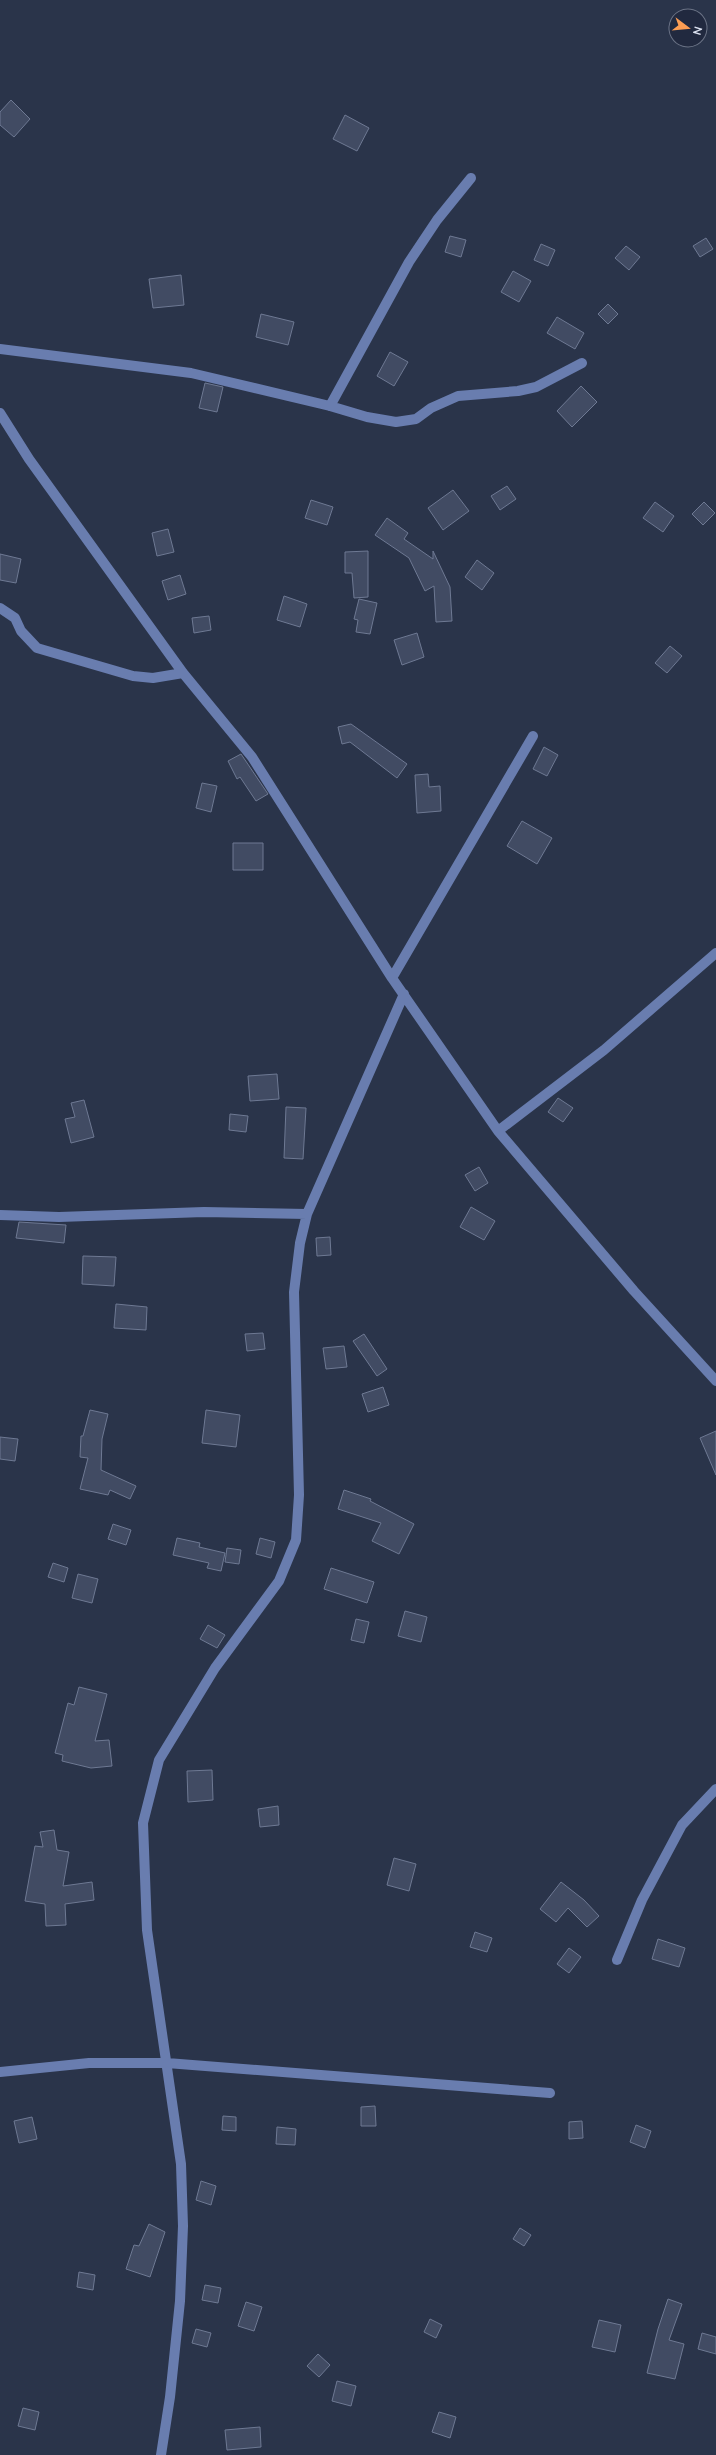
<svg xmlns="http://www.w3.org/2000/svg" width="716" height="2455" viewBox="0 0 716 2455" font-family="'Nunito Sans',sans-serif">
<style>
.building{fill:#414b63;stroke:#6e7993}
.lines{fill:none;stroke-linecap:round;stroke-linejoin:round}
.minor{stroke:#697daf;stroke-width:10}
</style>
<rect width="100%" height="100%" fill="#2a344a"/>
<path class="building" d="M11,100L30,119L14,137L0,125V112Z
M345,115L369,128L357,151L333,139Z
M450,236L466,240L461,257L445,252Z
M706,238L713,249L700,257L693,246Z
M541,244L555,250L548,266L534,260Z
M626,246L640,257L629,270L615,258Z
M513,271L531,281L519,302L501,292Z
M181,275L184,305L153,308L149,279Z
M608,304L618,314L608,324L598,314Z
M261,314L294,322L288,345L256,337Z
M557,317L584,333L575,349L547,333Z
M390,352L408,362L394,386L377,376Z
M205,383L223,387L217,412L199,408Z
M581,386L597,402L572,427L557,411Z
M507,486L516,499L500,510L491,496Z
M453,490L469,511L443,530L428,508Z
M311,500L333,507L327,525L305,518Z
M655,502L674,516L663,532L643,518Z
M704,502L715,513L703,525L692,514Z
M387,518L408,533L404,539L433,559V551L450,587L452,621L436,622L434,586L425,591L409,558L375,535Z
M168,529L174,552L157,556L152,533Z
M368,551V597L354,598L352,573H345V552Z
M0,554L21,559L16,583L0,580Z
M477,560L494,573L482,590L465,577Z
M180,575L186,594L168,600L162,581Z
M284,596L307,604L300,627L277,620Z
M359,599L377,603L370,634L356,632L358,620L354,619Z
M209,616L211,630L194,633L192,618Z
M417,633L424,657L402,665L394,640Z
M670,646L682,656L667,673L655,663Z
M351,724L407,764L397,778L350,742L342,744L338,727Z
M544,747L558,755L547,776L533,769Z
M241,754L268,794L256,801L240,777L237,779L228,761Z
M428,774L429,787L440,786L441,811L417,813L415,775Z
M202,783L217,786L211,812L196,808Z
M522,821L552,838L537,864L507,846Z
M233,843H263V870H233Z
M277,1074L279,1099L250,1101L248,1076Z
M558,1098L573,1108L563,1122L548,1112Z
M84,1100L94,1137L71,1143L65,1119L75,1117L71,1103Z
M286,1107L306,1108L303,1159L284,1158Z
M230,1114L248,1116L246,1132L229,1130Z
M479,1167L488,1183L475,1191L465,1175Z
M471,1207L495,1221L484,1240L460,1227Z
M19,1222L66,1225L64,1243L16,1238Z
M330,1237L331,1255L317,1256L316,1238Z
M83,1256L116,1257L114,1286L82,1284Z
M116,1304L147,1307L146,1330L114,1328Z
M263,1333L265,1349L247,1351L245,1334Z
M364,1334L387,1369L377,1376L353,1341Z
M344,1346L347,1367L326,1369L323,1348Z
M383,1387L389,1405L368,1412L362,1394Z
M90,1410L108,1414L102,1439L101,1470L136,1486L130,1499L110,1490L108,1495L80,1489L88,1458L80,1457L81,1436H83Z
M206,1410L240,1415L236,1447L202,1443Z
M716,1431V1475L700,1438Z
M0,1437L18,1439L15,1461L0,1459Z
M344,1490L371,1499L370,1501L414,1524L399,1554L372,1541L381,1523L338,1509Z
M113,1524L131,1530L126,1545L108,1539Z
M177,1538L200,1543L199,1547L225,1553L221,1571L207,1568L209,1563L173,1555Z
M260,1538L275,1542L271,1558L256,1554Z
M227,1548L241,1550L239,1564L225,1562Z
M53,1563L68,1568L64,1582L48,1577Z
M331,1568L374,1582L367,1603L324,1589Z
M78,1574L98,1579L92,1603L72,1598Z
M405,1611L427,1617L421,1642L398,1636Z
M356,1619L369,1622L364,1643L351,1640Z
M208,1625L225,1635L217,1648L200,1639Z
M79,1687L107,1694L95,1741L109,1740L112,1766L91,1768L62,1761L63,1755L55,1753L68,1703L74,1705Z
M212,1770L213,1800L188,1802L187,1771Z
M278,1806L279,1825L260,1827L258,1809Z
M54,1830L57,1850L69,1852L63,1886L92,1882L94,1900L65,1904L66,1925L46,1926L45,1904L25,1901L35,1846L43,1847L40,1832Z
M394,1858L416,1864L409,1891L387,1885Z
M561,1882L584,1900L599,1916L587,1927L568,1908L556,1922L540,1909Z
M475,1932L492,1938L487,1952L470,1947Z
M658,1939L685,1948L679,1967L652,1959Z
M569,1948L581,1957L569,1973L557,1964Z
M375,2106L376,2126H361V2107Z
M223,2116L236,2117V2131L222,2130Z
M32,2117L37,2139L19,2143L14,2121Z
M582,2121L583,2138L569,2139V2122Z
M636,2125L651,2131L645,2148L630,2142Z
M277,2127L296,2129L295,2145L276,2144Z
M201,2181L216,2186L211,2205L196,2200Z
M149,2224L165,2232L150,2277L126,2269L134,2245L139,2246Z
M520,2228L531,2235L524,2246L513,2239Z
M79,2272L95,2275L93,2290L77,2287Z
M205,2285L221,2288L218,2303L202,2300Z
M668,2299L682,2304L669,2340L684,2344L675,2379L647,2373L658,2329Z
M246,2302L262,2307L254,2331L238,2326Z
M430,2319L442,2325L436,2338L424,2332Z
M599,2320L621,2325L615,2352L592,2347Z
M196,2329L211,2333L207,2347L192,2343Z
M702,2333L716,2337V2354L698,2349Z
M318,2354L330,2365L319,2377L307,2366Z
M337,2381L356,2386L351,2406L332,2401Z
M23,2408L39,2412L35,2430L18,2426Z
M439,2412L456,2417L450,2438L432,2432Z
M260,2427L261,2447L227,2450L225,2430Z"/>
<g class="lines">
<path class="minor" d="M0,349L191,373L330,406L367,417L396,422L416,419L431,408L458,396L518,391L536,387L582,363
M330,406L409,262L437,220L471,178
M0,413L29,459L183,673L252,757L392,978L498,1131L634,1291L716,1381
M0,608L15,618L21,631L37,648L133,676L153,678L183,673
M392,978L533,736
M498,1131L604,1050L716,953
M0,1215L59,1217L204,1212L307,1214
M617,1960L642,1900L682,1825L716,1789
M0,2072L89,2063H167L550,2093
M161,2455L170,2397L180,2301L183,2226L181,2164L147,1930L143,1823L159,1760L215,1668L279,1581L296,1540L299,1495L294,1292L300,1243L307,1214L404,994"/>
</g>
<g transform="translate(688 28) rotate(106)"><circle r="19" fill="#21293f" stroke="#6b7386"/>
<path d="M0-3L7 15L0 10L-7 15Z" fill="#fc9d53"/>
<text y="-6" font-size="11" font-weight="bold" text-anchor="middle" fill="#dbe1f0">N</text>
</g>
</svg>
